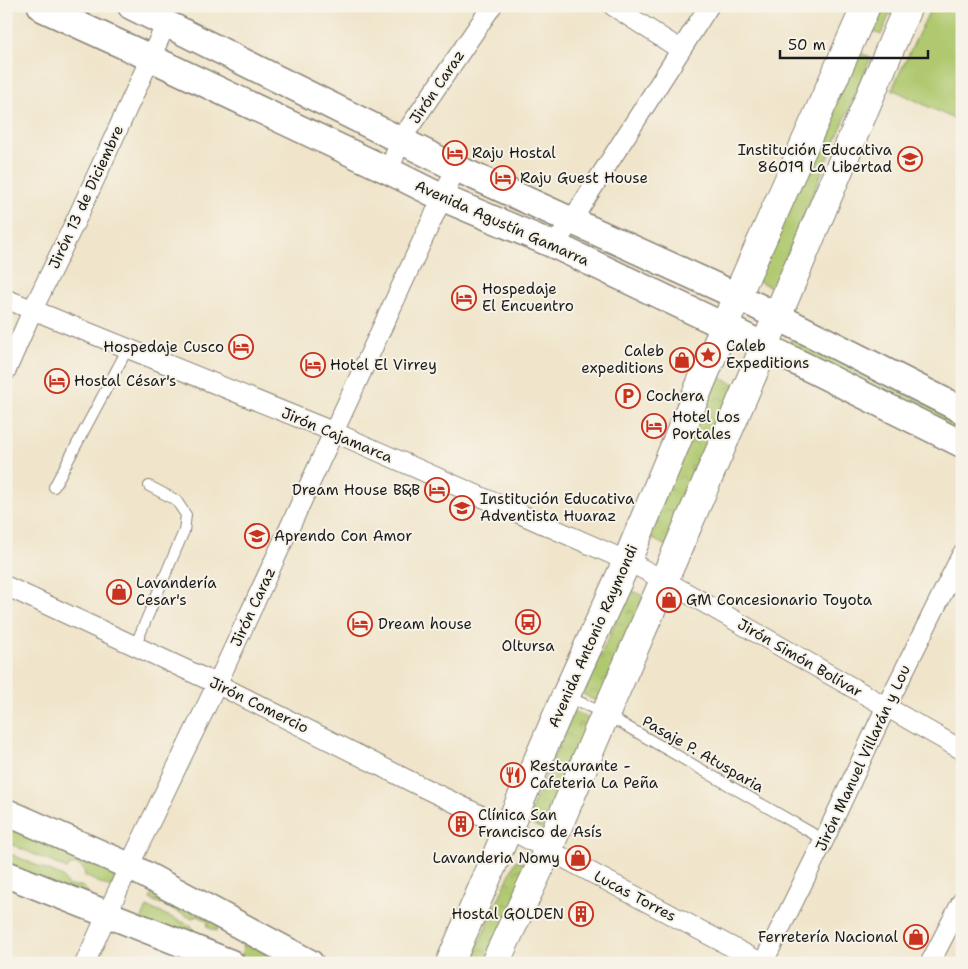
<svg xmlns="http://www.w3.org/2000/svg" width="968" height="969" viewBox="0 0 968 969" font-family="'Shantell Sans',sans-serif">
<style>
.green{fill:#b0c96f;stroke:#667246}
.park{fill:url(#park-crowns);stroke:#667246}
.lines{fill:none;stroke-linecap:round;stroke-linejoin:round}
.lane-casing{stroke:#868074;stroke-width:12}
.street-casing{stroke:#868074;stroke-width:21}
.secondary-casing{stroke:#868074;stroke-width:29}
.primary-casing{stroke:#868074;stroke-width:30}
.lane{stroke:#fff;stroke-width:10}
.street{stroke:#fff;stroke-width:19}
.secondary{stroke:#fff;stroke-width:26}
.primary{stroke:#fff;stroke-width:28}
.labels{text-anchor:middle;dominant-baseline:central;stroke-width:4;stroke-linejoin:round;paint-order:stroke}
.street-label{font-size:15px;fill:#1c1c1c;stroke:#f7f3e8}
.poi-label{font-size:15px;fill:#1c1c1c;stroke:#f7f3e8;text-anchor:start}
</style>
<defs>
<pattern id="park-crowns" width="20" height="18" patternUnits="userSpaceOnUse" patternTransform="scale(1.25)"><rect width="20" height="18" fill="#b0c96f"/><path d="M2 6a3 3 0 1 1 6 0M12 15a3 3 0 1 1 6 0" fill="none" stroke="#97ac60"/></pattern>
</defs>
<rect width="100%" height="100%" fill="#f7f3e8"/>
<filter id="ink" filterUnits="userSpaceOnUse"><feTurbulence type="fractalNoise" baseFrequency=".02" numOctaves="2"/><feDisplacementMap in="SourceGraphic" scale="10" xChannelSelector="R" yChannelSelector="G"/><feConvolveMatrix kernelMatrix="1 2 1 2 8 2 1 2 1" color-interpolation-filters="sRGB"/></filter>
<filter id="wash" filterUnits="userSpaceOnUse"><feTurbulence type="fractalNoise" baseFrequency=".0096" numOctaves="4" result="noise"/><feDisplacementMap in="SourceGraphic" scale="20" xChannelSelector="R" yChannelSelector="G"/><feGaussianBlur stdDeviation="1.12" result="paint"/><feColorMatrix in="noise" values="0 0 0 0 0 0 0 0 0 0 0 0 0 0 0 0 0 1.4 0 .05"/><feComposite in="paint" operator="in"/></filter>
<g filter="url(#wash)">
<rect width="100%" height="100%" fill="#f0e5cb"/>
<path class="green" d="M877,6H893L881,35L867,29Z
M932,6H962V123L892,89Z
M856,52L871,57L773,288L756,280Z
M792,338L962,421V438L784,353Z
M6,816L121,863L111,888L85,876L84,870C80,864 72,862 67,869L6,842Z
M6,852L63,877L67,885C75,888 74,885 80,886C87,886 94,904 97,910L6,872Z
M157,882L222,918L216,931L207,927L208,921L198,916L191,918L150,899Z
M147,907L192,926V932L211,939L209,953L139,925Z
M243,928L305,963H242Z"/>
<path class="park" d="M716,376L739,386L670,548L647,536Z
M630,590L652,600L602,705L583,694Z
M573,711L599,723L552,833L526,822Z
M516,860L536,869L492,963H470Z"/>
</g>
<g filter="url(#ink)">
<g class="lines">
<defs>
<path id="lane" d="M54,487L128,348
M135,646L184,531L186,515L176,500L149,486
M567,696L605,714L824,840"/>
<path id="street" d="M613,6L681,50
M389,171L400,141L492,6
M554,245L572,220L709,6
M6,299L334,432L627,561L664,580L962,750
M6,371L33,309L77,218L166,24
M6,586L217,684L420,786L509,829L762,963
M85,963L129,866L217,684L456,168
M763,963L824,840L886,707L962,554
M930,963L962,901"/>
<path id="secondary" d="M41,6L44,9L151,58L389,171L443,198L554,245L724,326L962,444
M131,6L456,168L737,296L962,410
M6,812L129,866L310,963
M6,874L231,963"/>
<path id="primary" d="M450,963L566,695L627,561L737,296L866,6
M495,963L548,850L599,729L672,562L758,362L908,6"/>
</defs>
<use href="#lane" class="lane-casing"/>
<use href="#street" class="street-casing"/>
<use href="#secondary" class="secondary-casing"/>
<use href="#primary" class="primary-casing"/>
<use href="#lane" class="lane"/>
<use href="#street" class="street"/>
<use href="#secondary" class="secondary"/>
<use href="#primary" class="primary"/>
</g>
</g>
<defs>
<symbol id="hotel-ring" viewBox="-11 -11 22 22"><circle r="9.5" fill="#f7f3e8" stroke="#c8321e" stroke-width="1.5"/><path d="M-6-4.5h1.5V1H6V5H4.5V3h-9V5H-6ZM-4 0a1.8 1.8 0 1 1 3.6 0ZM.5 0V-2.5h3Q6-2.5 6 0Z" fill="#c8321e"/></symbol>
<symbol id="school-ring" viewBox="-11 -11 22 22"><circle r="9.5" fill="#f7f3e8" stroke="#c8321e" stroke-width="1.5"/><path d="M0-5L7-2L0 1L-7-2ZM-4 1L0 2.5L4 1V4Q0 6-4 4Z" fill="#c8321e"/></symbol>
<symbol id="sight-ring" viewBox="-11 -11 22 22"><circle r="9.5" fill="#f7f3e8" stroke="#c8321e" stroke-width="1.5"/><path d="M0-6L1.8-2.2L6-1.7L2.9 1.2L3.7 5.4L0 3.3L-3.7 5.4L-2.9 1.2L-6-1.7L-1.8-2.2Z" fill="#c8321e"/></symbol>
<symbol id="shop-ring" viewBox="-11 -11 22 22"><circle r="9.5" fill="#f7f3e8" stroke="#c8321e" stroke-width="1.5"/><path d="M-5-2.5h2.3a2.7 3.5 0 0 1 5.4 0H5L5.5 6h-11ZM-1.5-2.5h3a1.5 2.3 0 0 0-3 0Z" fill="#c8321e"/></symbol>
<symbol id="parking-ring" viewBox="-11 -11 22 22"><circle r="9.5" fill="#f7f3e8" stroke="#c8321e" stroke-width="1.5"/><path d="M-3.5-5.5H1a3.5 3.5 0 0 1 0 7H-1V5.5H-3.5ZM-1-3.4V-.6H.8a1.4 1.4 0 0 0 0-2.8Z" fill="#c8321e"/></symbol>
<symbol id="bus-ring" viewBox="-11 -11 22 22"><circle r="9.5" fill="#f7f3e8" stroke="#c8321e" stroke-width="1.5"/><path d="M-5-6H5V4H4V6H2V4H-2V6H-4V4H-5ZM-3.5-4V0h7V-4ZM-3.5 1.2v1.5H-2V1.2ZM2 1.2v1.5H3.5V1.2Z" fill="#c8321e"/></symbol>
<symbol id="restaurant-ring" viewBox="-11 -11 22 22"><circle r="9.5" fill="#f7f3e8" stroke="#c8321e" stroke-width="1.5"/><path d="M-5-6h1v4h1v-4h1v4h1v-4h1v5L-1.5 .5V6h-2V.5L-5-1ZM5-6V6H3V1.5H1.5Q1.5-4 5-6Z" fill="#c8321e"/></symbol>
<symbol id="building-ring" viewBox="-11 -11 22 22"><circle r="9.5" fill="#f7f3e8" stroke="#c8321e" stroke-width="1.5"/><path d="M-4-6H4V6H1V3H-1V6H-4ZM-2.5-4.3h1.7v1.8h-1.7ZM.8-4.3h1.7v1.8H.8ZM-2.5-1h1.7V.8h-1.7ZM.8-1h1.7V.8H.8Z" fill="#c8321e"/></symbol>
</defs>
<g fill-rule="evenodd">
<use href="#hotel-ring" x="441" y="139" width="28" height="28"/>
<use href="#school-ring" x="896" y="145" width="28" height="28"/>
<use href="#hotel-ring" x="489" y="164" width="28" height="28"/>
<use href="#hotel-ring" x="450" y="284" width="28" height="28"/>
<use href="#hotel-ring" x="227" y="333" width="28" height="28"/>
<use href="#sight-ring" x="694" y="341" width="28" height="28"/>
<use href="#shop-ring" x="668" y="346" width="28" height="28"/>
<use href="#hotel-ring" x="299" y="351" width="28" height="28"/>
<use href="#hotel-ring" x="43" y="367" width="28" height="28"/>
<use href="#parking-ring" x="614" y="382" width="28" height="28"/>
<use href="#hotel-ring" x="640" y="412" width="28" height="28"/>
<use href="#hotel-ring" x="423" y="476" width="28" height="28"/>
<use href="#school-ring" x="448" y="494" width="28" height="28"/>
<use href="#school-ring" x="243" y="522" width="28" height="28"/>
<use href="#shop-ring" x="105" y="578" width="28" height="28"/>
<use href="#shop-ring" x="655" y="586" width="28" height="28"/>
<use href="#bus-ring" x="514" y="608" width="28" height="28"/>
<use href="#hotel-ring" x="346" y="610" width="28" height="28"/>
<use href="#restaurant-ring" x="499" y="761" width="28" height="28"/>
<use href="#building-ring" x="447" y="810" width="28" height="28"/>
<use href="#shop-ring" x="564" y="844" width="28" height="28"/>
<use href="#building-ring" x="567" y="900" width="28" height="28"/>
<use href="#shop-ring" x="902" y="923" width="28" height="28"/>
</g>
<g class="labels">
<g class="street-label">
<text transform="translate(437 87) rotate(-56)">Jirón Caraz</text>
<text transform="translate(86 197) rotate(-65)">Jirón 13 de Diciembre</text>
<text transform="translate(502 223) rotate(24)">Avenida Agustín Gamarra</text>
<text transform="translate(337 435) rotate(23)">Jirón Cajamarca</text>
<text transform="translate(253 607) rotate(-65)">Jirón Caraz</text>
<text transform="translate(593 636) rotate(-66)">Avenida Antonio Raymondi</text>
<text transform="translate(800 658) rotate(30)">Jirón Simón Bolívar</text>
<text transform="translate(259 705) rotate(26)">Jirón Comercio</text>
<text transform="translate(703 754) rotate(30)">Pasaje P. Atusparia</text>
<text transform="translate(863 758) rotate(-65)">Jirón Manuel Villarán y Lou</text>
<text transform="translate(635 896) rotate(28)">Lucas Torres</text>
</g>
<g class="poi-label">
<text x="892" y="150" text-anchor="end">Institución Educativa<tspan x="892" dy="17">86019 La Libertad</tspan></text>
<text x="472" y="153">Raju Hostal</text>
<text x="520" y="178">Raju Guest House</text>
<text x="482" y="289">Hospedaje<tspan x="482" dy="17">El Encuentro</tspan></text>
<text x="726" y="346">Caleb<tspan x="726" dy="17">Expeditions</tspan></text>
<text x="224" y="347" text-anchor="end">Hospedaje Cusco</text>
<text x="664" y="351" text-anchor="end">Caleb<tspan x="664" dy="17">expeditions</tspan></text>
<text x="330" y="365">Hotel El Virrey</text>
<text x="74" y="381">Hostal César's</text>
<text x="646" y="396">Cochera</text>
<text x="672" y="417">Hotel Los<tspan x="672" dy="17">Portales</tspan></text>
<text x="420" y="490" text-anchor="end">Dream House B&amp;B</text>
<text x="480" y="499">Institución Educativa<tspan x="480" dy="17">Adventista Huaraz</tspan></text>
<text x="274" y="536">Aprendo Con Amor</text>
<text x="136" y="583">Lavandería<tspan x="136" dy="17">Cesar's</tspan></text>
<text x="686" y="600">GM Concesionario Toyota</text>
<text x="378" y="624">Dream house</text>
<text x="528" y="646" text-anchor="middle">Oltursa</text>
<text x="530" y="766">Restaurante -<tspan x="530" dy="17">Cafeteria La Peña</tspan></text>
<text x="478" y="815">Clínica San<tspan x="478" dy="17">Francisco de Asís</tspan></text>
<text x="560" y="858" text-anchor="end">Lavanderia Nomy</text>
<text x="564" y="914" text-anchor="end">Hostal GOLDEN</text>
<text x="898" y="937" text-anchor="end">Ferretería Nacional</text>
</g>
</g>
<rect width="968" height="969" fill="none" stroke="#f7f3e8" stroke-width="25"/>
<path d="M780 50v8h148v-8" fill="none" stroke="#1c1c1c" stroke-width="2.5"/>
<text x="788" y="50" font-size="15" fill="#1c1c1c" stroke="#f7f3e8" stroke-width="4" paint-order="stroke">50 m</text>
</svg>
